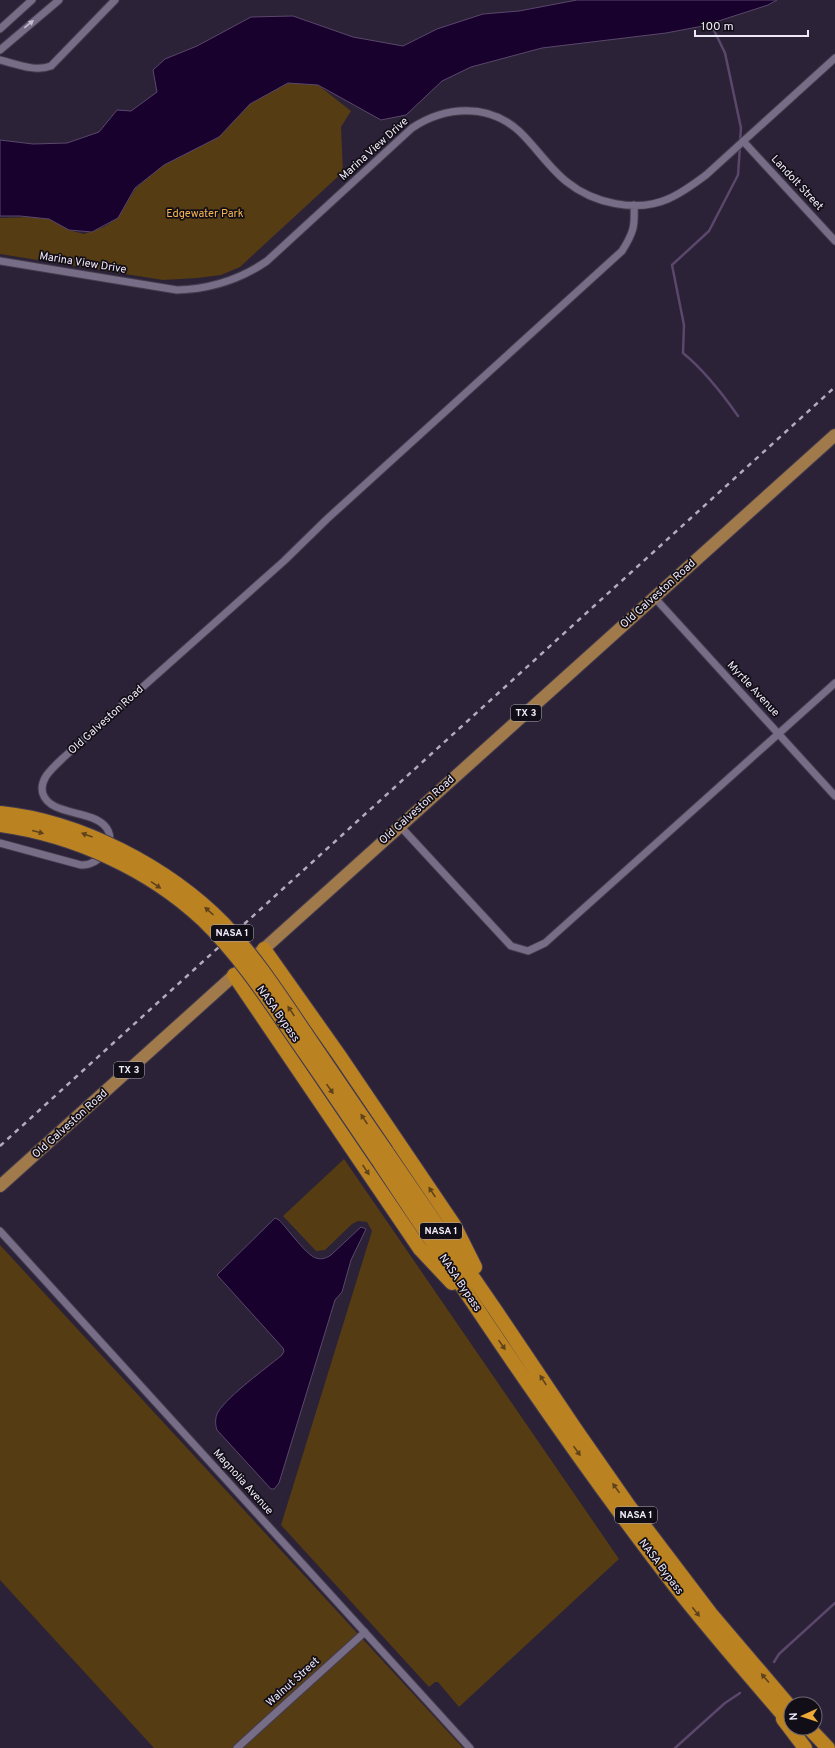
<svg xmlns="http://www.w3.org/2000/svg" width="835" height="1748" viewBox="0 0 835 1748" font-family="Overpass,sans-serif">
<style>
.green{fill:#553c13}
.water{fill:#19012e;stroke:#5a476b}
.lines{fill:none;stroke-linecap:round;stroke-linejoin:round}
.stream{stroke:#5a476b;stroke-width:2.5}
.street-casing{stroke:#443c4e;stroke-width:9}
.primary-casing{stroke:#443c4e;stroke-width:14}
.highway-casing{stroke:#443c4e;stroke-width:16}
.street{stroke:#776d86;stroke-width:7}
.primary{stroke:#a07a4a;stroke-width:12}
.highway{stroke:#bb8222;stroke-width:14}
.rail{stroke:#b2abbb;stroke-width:2.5;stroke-dasharray:5 5;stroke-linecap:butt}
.highway-bridge-casing{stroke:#443c4e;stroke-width:16;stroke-linecap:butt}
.highway-bridge{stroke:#bb8222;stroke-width:14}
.oneway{fill:#c6bed0}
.oneway2{fill:#5e421c}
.labels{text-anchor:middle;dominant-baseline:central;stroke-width:3.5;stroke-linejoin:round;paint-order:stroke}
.shield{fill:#120e17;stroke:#ada8b4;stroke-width:1}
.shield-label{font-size:10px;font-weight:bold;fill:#f0eaf8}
.street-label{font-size:11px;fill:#f0eaf8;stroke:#120e17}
.park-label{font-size:11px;fill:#f6b550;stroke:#120e17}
</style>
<rect width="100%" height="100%" fill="#2b2237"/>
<path class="green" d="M288,83L318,85L351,111L341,127L343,172L240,267L221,275L197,278L163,280L0,254V218L34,217L49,219L69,230L84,234L104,227L118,218L136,188L164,165L219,137L250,104Z
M344,1159L619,1559L459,1707L438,1682H435L429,1687L281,1525L372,1231L367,1222L358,1221L352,1224L325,1250L316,1251L283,1216Z
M0,1245L463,1748H154L0,1580Z"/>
<path class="water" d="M577,0H777L768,5L703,26L666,33L542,48L471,67L442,81L406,115L381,120L318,85L288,83L250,104L219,137L164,165L135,188L118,218L92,232L69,230L49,219L20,216H0V140L33,144L67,143L99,132L117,110L131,111L157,92L153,70L165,59L197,46L251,17L293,16L353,37L403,46L437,29L483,14L519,11Z
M275,1218L279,1220C287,1228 307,1256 316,1258C322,1260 326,1258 331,1255L361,1227L366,1229L351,1260L342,1292L335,1300L279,1483L274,1489H271L217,1430C215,1424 215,1418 218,1412C230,1394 264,1370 282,1355L284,1351L283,1348L217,1275Z"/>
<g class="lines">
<path class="stream" d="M710,22L725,53L741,128L740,141
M738,416C722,393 705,371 683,353L684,325L672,265L709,231L738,175L740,146
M774,1662L779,1654L835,1603
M675,1748L725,1703L740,1693"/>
<defs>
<path id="street" d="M0,29L32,0
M0,50L59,0
M0,60C16,64 35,72 51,66L115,0
M743,141L835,241
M0,261L177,290C210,289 241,279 267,261L412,128C445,106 488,103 519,131C536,147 549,168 567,182C593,203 636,213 668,199C682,193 694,184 706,175L835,58
M654,597L835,796
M400,826L511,946L528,951L545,943L835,683
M0,843L81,865C100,866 120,841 104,825C89,810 50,815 43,794C38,779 54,767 63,758L284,561L327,519L622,251C634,232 635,226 634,205
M0,1231L470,1748
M237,1748L365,1632"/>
<path id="primary" d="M257,955L835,435
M0,1186L241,969"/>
<path id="highway" d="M264,949L339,1055L454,1225L475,1267
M234,975L420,1249L452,1283
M386,1151L496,1311L576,1430L629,1506L711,1614L791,1708
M376,1157C472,1302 569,1449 675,1586C712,1633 752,1679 791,1724
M783,1719L805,1748
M809,1728L828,1748"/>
</defs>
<use href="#street" class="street-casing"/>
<use href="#primary" class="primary-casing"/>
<use href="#highway" class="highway-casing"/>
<use href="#street" class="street"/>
<use href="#primary" class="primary"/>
<use href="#highway" class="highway"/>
<path class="rail" d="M0,1146L835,387"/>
<defs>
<path id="highway-bridge" d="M0,813C80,821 168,867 224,924C255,957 279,994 304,1031C331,1071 358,1111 386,1151
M0,825C73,835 149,869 203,920C239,955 266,996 294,1037C322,1077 349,1117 376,1157"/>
</defs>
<use href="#highway-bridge" class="highway-bridge-casing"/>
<use href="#highway-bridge" class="highway-bridge"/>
</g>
<defs><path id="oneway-solid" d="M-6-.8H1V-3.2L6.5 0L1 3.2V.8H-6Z"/></defs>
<use class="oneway" href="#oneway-solid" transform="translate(29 24) rotate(-39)"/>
<g class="oneway2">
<use href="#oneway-solid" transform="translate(38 832) rotate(15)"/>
<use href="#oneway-solid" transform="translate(87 835) rotate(-160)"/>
<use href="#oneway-solid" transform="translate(156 885) rotate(34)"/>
<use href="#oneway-solid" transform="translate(209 911) rotate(-138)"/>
<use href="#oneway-solid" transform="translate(291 1011) rotate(-124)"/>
<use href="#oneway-solid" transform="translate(330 1089) rotate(55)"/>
<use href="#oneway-solid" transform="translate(364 1119) rotate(-124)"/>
<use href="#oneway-solid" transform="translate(366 1170) rotate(56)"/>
<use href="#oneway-solid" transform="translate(432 1192) rotate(-124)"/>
<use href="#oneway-solid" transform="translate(502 1345) rotate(55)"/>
<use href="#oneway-solid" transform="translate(543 1380) rotate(-123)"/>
<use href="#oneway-solid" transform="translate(577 1451) rotate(55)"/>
<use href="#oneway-solid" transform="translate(616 1488) rotate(-126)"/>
<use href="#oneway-solid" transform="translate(696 1612) rotate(52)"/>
<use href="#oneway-solid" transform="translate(765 1678) rotate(-131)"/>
</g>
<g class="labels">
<g class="shield">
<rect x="511" y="705" width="30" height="16" rx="3"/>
<rect x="211" y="925" width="42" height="16" rx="3"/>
<rect x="114" y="1062" width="30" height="16" rx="3"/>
<rect x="420" y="1223" width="42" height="16" rx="3"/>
<rect x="615" y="1507" width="42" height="16" rx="3"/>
</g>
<g class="shield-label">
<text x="526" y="713">TX 3</text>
<text x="232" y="933">NASA 1</text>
<text x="129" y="1070">TX 3</text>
<text x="441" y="1231">NASA 1</text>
<text x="636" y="1515">NASA 1</text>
</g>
<g class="street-label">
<text transform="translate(374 149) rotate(-42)">Marina View Drive</text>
<text transform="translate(797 183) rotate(47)">Landolt Street</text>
<text transform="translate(83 263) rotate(9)">Marina View Drive</text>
<text transform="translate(658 594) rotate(-42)">Old Galveston Road</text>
<text transform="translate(753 689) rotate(47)">Myrtle Avenue</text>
<text transform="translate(106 720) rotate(-42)">Old Galveston Road</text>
<text transform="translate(417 810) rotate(-42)">Old Galveston Road</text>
<text transform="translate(278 1014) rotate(55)">NASA Bypass</text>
<text transform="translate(70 1124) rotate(-42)">Old Galveston Road</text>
<text transform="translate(460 1283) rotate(56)">NASA Bypass</text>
<text transform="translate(243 1482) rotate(48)">Magnolia Avenue</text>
<text transform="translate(661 1567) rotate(53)">NASA Bypass</text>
<text transform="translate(293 1682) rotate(-42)">Walnut Street</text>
</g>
<g class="park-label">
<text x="205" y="214">Edgewater Park</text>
</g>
</g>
<g transform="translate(803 1716) rotate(267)"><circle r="19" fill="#120e17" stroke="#6b6671"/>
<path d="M0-3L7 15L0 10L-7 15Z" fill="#eca93a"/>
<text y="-6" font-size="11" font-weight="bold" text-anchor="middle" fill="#f0eaf8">N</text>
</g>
<path d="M695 30v6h113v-6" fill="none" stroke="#f0eaf8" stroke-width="2"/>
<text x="701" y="30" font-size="12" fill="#f0eaf8" stroke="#120e17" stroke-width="3" paint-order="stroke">100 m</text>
</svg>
